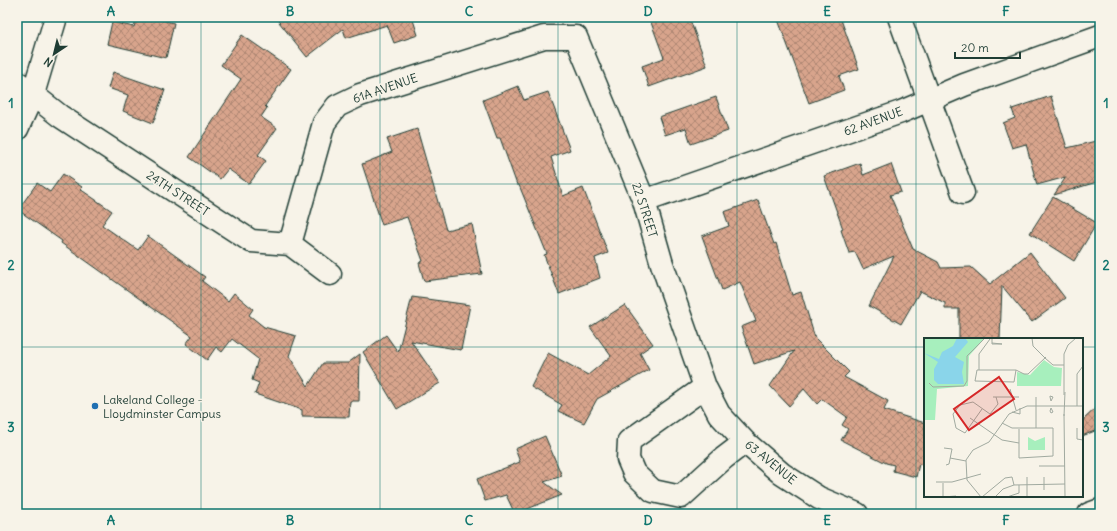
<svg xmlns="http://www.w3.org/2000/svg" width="1117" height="531" viewBox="0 0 1117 531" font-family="Delius,sans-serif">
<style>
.building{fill:url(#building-cross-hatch);stroke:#1f3d34}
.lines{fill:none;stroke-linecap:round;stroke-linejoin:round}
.minor-casing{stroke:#1f3d34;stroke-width:25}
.minor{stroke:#f7f3e8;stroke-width:22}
.grid{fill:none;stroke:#0f766e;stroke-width:1;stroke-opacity:0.55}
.poi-dot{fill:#1f6fb2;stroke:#f7f3e8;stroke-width:1.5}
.labels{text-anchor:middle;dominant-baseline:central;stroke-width:3;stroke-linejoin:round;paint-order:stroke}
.street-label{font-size:12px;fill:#1f3d34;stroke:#f7f3e8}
.poi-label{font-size:12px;fill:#1f3d34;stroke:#f7f3e8;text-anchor:start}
.inset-road{fill:none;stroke:#a1aaa0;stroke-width:1}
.view{fill:#d62828;fill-opacity:0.15;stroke:#d62828;stroke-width:2}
.inset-edge{fill:none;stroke:#1f3d34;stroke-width:2}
.neatline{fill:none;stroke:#0f766e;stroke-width:1.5}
.grid-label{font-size:13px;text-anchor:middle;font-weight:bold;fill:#0f766e}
</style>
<defs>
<pattern id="building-cross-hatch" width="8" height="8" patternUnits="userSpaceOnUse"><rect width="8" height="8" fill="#d8a48c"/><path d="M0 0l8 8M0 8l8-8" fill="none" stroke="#af8773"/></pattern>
</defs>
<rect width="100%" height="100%" fill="#f7f3e8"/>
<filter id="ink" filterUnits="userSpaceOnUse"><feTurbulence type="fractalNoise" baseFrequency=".025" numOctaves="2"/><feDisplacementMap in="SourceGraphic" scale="8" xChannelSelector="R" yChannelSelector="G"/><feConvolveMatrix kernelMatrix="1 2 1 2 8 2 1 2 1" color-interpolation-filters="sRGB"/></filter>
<g filter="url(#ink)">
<path class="building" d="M137,17H149L174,23L166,58L107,44L112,22L134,27Z
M275,17H412L418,35L394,43L387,25L346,38L343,29L307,57Z
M649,17H689L707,66L649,87L642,66L664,58Z
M777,17H840L859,69L839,76L844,90L809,103Z
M242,35L291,69L265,106L267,108L261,117L277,128L258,155L266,161L249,184L228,169L220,179L189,157L241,79L221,65Z
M113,72L165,90L153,123L123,111L128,95L108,88Z
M518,86L524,100L548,92L570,150L551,157L563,196L583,188L608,253L595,258L600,278L559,294L544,255L547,254L519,185H517L500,138H497L483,100Z
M1051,96L1067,148L1100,140V181L1054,195L1066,177L1037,185L1026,144L1012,148L1003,123L1015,118L1012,109Z
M716,97L728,131L691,144L686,128L665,135L659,117Z
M417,129L446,230L472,224L482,274L424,281L419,263L423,261L407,217L382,225L362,164L392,152L387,139Z
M860,163L863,175L891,164L901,192L890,195L913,249L938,262L941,268L971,267L990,284L1030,252L1065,298L1032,322L1002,286L1000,339H959V309H945V303L920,291L901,324L869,306L894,256L863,269L855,252L849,253L841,230L843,229L824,176Z
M63,174L82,187L80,189L112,211L102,225L138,250L148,236L205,277L202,281L228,301L234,293L253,309L249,315L264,327L296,336L289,356L308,386L323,363H348L360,354L359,401H350L349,417L302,416V410L255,394L259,383L252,380L258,359L232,339L222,352L216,347L207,360L186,344L192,336L61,243L62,241L18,210L37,183L50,192Z
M1053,197L1097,223L1074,261L1030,233Z
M758,200L774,244L776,243L792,295L801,292L815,338L849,372L844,377L888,401L884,410L925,423V466L919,464L916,477L893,471L894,465L886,463L841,440L848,429L842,425L847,417L822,399L817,404L804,389L789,406L770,386L794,351L754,364L741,327L756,321L740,282L722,290L702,236L729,226L724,212Z
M412,297L470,305L461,350L411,341L440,383L397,409L363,352L386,335L398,352Z
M625,305L653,344L640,353L649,370L597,399L584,423L558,411L562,405L531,387L548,353L588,375L611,356L590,327Z
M1100,404V429L1082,436V421Z
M545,436L562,476L544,482L562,495L515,514L506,495L485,501L477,479L520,462L515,449Z"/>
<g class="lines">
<defs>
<path id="minor" d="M899,17L963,193
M17,82L60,116L251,241L290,244L330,274
M17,129L33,94L56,17
M644,201L901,112L964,85L1100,36
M290,244L324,123L337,106L360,95L544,37H576L644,201L662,264L705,387L719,414L745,442L782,474L819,498L857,514
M705,387L629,441L628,459L634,473L653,491L681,497L724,458L745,442
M1089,514L1100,510"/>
</defs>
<use href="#minor" class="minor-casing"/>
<use href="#minor" class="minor"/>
</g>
</g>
<path class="grid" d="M201,17V514M380,17V514M558,17V514M737,17V514M916,17V514M17,184H1100M17,347H925M1082,347H1100"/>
<circle class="poi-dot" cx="95" cy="406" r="4"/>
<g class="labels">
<g class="street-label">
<text transform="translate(385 88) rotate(-19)">61A AVENUE</text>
<text transform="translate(873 121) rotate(-20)">62 AVENUE</text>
<text transform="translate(178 193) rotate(33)">24TH STREET</text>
<text transform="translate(645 210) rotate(72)">22 STREET</text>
<text transform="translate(771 462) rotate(39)">63 AVENUE</text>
</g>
<g class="poi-label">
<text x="103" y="399">Lakeland College -<tspan x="103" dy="14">Lloydminster Campus</tspan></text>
</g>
</g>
<g transform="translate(924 338)">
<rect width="159" height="159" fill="#f7f3e8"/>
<path d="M0,0H61L45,18L44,48L13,51L11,82H0ZM120,22L130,29L138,30L137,48H93V34L106,37ZM104,99L111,103L121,99V112H104Z" fill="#a7efbd"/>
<path d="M4,0H24L22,6L15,5L12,12L4,8Z" fill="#a7efbd"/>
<path d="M33,0H41L44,4L31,19L40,24L38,34L40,46H14L10,42V31L14,24L0,15L15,21L18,14L29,8Z" fill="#8ad5ea"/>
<path class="inset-road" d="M62,0H81M68,0V6H78L68,5M108,0L109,8L121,20L129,27H140M55,32V16L66,1M92,32L90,44L51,43L53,32H92L100,36H104L122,19M5,45L9,49L40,48L43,43V18L61,0M86,51L92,72M140,57V16L144,7L152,0M126,58L129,59L127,63L126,59ZM69,59H95M112,59V90M153,68V36L159,28M127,70L129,74L127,75L126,73ZM58,71L41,95L32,90L29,76L36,67L49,64L66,76L74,66L72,59M88,74L96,76V70M140,76L141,159M140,78L141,54M46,80L78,102L95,105M78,85L88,90H129V118L95,120V91M153,90V101L159,102M20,110L28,111L25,126L22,127M26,120L42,123M115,128H141M103,139V159M120,139V152M12,144H28L57,136M19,159V145M19,159L32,158M57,159L43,142L42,122L49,112L65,104L85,76L103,68H159M58,159L81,140L88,139L90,147M71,159L79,151L90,147L141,146M83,159L95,155V147"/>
<path class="view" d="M75,39L90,61L45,92L30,71Z"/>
<rect width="159" height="159" class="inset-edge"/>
</g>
<rect width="1117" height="531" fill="none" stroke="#f7f3e8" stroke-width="44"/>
<g transform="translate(54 54) rotate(215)" stroke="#f7f3e8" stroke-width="3" paint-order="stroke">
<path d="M0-3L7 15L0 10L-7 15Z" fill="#1f3d34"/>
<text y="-6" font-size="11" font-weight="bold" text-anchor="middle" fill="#1f3d34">N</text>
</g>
<path d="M955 52v6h65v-6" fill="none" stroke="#1f3d34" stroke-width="2"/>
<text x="961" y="52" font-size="12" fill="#1f3d34" stroke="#f7f3e8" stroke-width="3" paint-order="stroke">20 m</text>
<rect x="22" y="22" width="1073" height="487" class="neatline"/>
<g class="grid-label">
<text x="111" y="16">A</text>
<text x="290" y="16">B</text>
<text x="469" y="16">C</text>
<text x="648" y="16">D</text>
<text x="827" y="16">E</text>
<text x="1006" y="16">F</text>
<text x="11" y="108">1</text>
<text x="1106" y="108">1</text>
<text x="11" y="270">2</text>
<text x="1106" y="270">2</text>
<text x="11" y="432">3</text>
<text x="1106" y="432">3</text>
<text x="111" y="525">A</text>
<text x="290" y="525">B</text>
<text x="469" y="525">C</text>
<text x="648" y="525">D</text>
<text x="827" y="525">E</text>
<text x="1006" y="525">F</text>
</g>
</svg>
